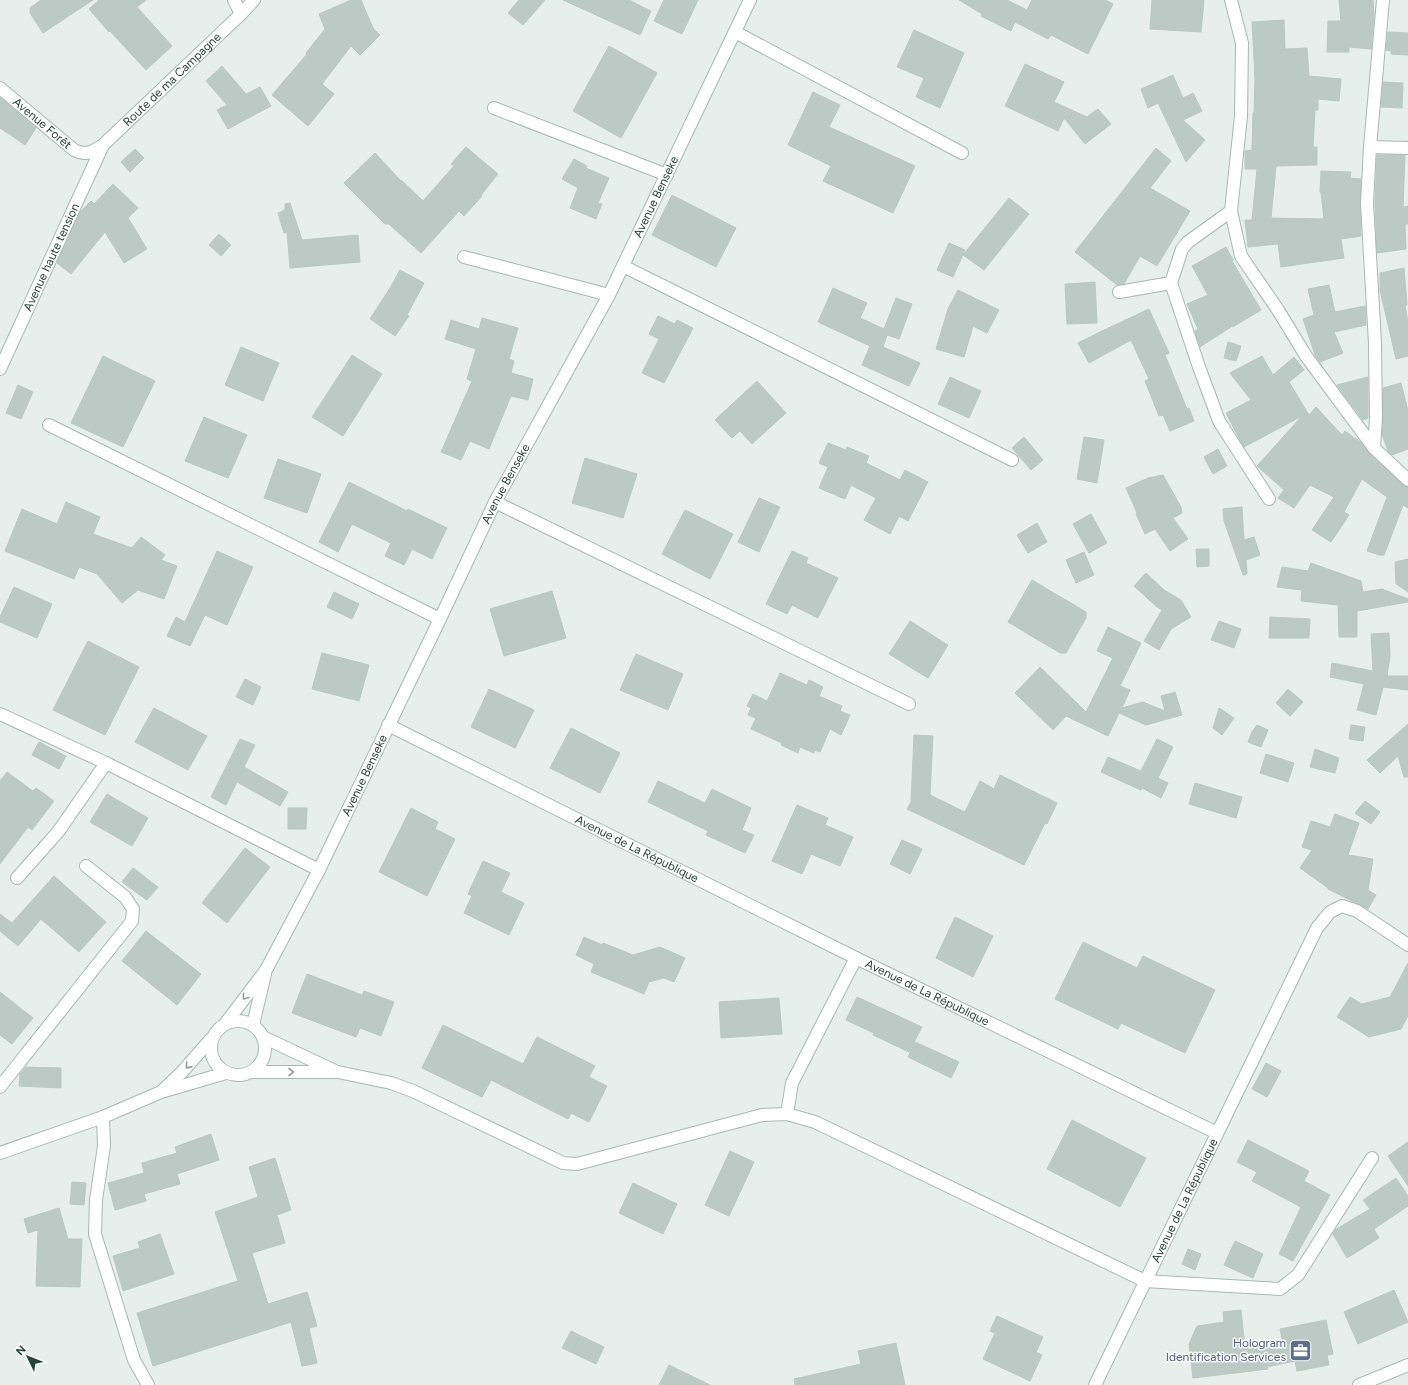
<svg xmlns="http://www.w3.org/2000/svg" width="1408" height="1385" viewBox="0 0 1408 1385" font-family="Figtree,sans-serif">
<style>
.building{fill:#bbcac4;stroke:#b8c9c2}
.lines{fill:none;stroke-linecap:round;stroke-linejoin:round}
.minor-casing{stroke:#a8b8b2;stroke-width:14}
.minor{stroke:#fff;stroke-width:12}
.oneway{stroke:#92a09c}
.labels{text-anchor:middle;dominant-baseline:central;stroke-width:3;stroke-linejoin:round;paint-order:stroke}
.street-label{font-size:12px;fill:#24423a;stroke:#f7fbf9}
.service-label{font-size:12px;fill:#4e5e75;stroke:#f7fbf9;text-anchor:end}
</style>
<rect width="100%" height="100%" fill="#e6efeb"/>
<path class="building" d="M41,0H93L43,33L30,13V8Z
M99,0H146L137,7L172,46L146,70L110,31L109,32L89,9Z
M351,0H361L373,28L380,35L360,55L351,46L322,84L334,94L308,126L272,95L307,54L306,53L325,29L319,14Z
M519,0H545L523,25L508,13Z
M563,0H629L651,11L640,35Z
M664,0H698L682,34L654,21Z
M959,0H1007L1027,10L1032,0H1105L1113,4L1088,54L1051,35L1048,39L1015,22L1011,31L981,16L982,14Z
M1152,0H1204L1201,32L1150,29Z
M1339,0H1373L1374,14L1371,49L1349,47V52H1327L1328,21H1341Z
M1284,20L1285,49L1307,48L1309,76L1341,79L1339,101L1318,99V110H1315L1313,147H1317V165L1276,166L1271,218L1324,219L1321,192H1320L1321,171L1351,172L1350,178L1361,179L1360,203L1361,236L1341,239L1344,258L1281,267L1278,244L1248,247L1245,220H1252L1257,169H1245V151L1252,150L1253,113H1254L1255,79L1252,22Z
M914,30L964,53L940,108L916,97L924,78L897,67Z
M1388,32L1408,33V55L1391,54V51L1386,50Z
M609,46L657,73L621,138L573,111Z
M1025,64L1064,82L1054,102L1087,117L1098,109L1111,124L1085,144L1064,118L1058,131L1005,106Z
M222,66L246,94L260,87L271,106L228,129L217,110L227,105L206,81Z
M1173,75L1183,98L1193,93L1202,111L1183,120L1205,140L1186,162L1158,103L1148,108L1141,89Z
M1383,82L1403,83L1402,108L1381,107Z
M813,92L840,105L829,127L915,166L893,213L823,181L831,166L788,145Z
M0,98L36,128L25,145L0,128Z
M466,147L498,174L481,195L482,196L464,216L459,211L421,253L389,224H385L344,183L375,153L401,181V180L423,201L454,166L451,164Z
M1156,148L1171,161L1150,188L1190,211L1157,266L1140,256L1124,284L1117,285L1075,252Z
M135,149L144,158L130,172L121,162Z
M1377,155H1405L1403,207L1408,206V224H1405L1406,249L1377,253L1375,203Z
M574,159L587,166L586,168L609,178L598,203L602,204L596,219L570,208L578,188L562,179Z
M113,184L138,208L128,218L147,249L124,263L105,232L71,274L57,263L80,212L91,201L94,204Z
M672,195L736,228L716,267L652,235Z
M1009,198L1029,214L984,270L963,255Z
M290,203L302,240L358,235L360,262L290,268L287,232L284,233L278,213L285,210V204Z
M219,234L231,245L221,256L209,245Z
M949,243L965,250L953,277L937,270Z
M1226,247L1233,260L1232,261L1261,310L1233,327L1234,325L1200,347L1195,331L1198,329L1187,304L1208,295L1192,266Z
M1404,268L1407,305H1405L1408,323V356L1396,359L1380,290V273Z
M400,270L424,283L407,315L409,316L395,336L370,319L390,288Z
M1095,282L1097,323L1067,324L1065,284Z
M1329,285L1335,312L1365,306L1366,325L1334,332L1343,353L1320,362L1315,355L1303,319L1314,315L1308,289Z
M833,288L867,303L860,318L884,329L896,298L912,304L899,339L887,335L883,347L920,363L909,386L862,365L870,346L818,322Z
M958,290L999,310L987,333L973,326L964,357L936,349L948,309Z
M1149,309L1169,353L1165,355L1187,409L1189,408L1194,421L1170,431L1163,415L1159,416L1145,381L1149,379L1131,340L1089,363L1078,343L1102,331Z
M658,316L675,324L677,320L693,328L664,383L642,373L659,339L649,334Z
M482,318L518,328L509,359L514,361L511,373L533,379L528,400L511,396L489,449L470,441L461,460L441,452L472,381L467,379L476,349L445,339L451,320L479,329Z
M1228,342L1241,346L1236,361L1224,358Z
M241,347L279,363L263,401L225,385Z
M352,355L382,374L343,436L312,417Z
M103,356L155,381L123,447L71,423Z
M1262,356L1273,375L1294,357L1304,370L1289,382L1309,415L1316,407L1342,435L1345,431L1360,442L1369,453L1403,485L1408,487V508L1403,505L1384,555H1379L1367,551L1387,497L1362,479L1344,512L1349,515L1331,542L1312,530L1334,497L1310,485L1294,508L1278,498L1284,490L1257,466L1302,416L1244,447L1240,440L1226,413L1251,400L1230,373Z
M950,377L981,391L969,418L938,404Z
M1368,377V418L1363,420L1337,385Z
M757,381L786,413L752,444L740,431L732,438L715,420Z
M1401,383L1408,411V449L1392,455L1388,451L1382,434L1383,388Z
M18,385L33,392L21,419L6,413Z
M204,417L247,435L228,478L185,461Z
M1024,437L1043,460L1031,470L1012,448Z
M1084,437L1104,440L1097,483L1077,479Z
M828,443L846,450L847,447L869,456L866,463L900,480L905,470L928,482L908,521L899,516L890,534L864,520L876,498L851,485L845,499L819,488L828,467L819,463Z
M1218,449L1227,466L1213,474L1204,457Z
M585,458L637,474L623,518L572,503Z
M278,459L321,474L307,513L264,498Z
M1163,475L1181,507L1182,513L1173,518L1188,539L1170,551L1155,529L1145,534L1136,514L1137,513L1126,488L1148,478Z
M349,482L407,511L408,509L447,528L432,559L412,549L404,565L385,556L391,543L352,524L338,552L319,542Z
M759,498L780,507L759,552L738,542Z
M66,502L100,517L93,534L132,548L141,537L165,555L161,560L177,566L164,599L138,590L122,603L97,574L79,567L74,579L5,551L22,509L57,524Z
M1242,507L1244,540L1254,537L1260,555L1246,560L1247,574L1243,575L1224,521L1223,509Z
M685,510L733,534L710,579L662,554Z
M1091,514L1107,543L1089,553L1073,524Z
M1037,523L1047,542L1028,553L1017,535Z
M1196,549H1209V566L1197,567Z
M217,551L253,567L227,625L205,615L190,646L167,636L176,617L185,622Z
M792,551L808,558L806,563L838,578L818,618L792,605L787,614L766,604Z
M1084,552L1094,575L1076,583L1066,560Z
M1408,559V592L1396,584L1395,562Z
M1311,563L1361,581L1363,592L1382,589L1408,599V602L1357,611V637H1339L1338,605L1301,601L1302,590L1277,587L1282,567L1308,571Z
M1146,573L1164,590L1181,600L1191,617L1171,629L1159,650L1144,641L1162,610L1157,607L1134,586Z
M1032,580L1086,612V618L1066,653H1060L1008,622Z
M14,587L52,604L37,638L0,622V617Z
M552,591L566,638L504,656L490,609Z
M334,592L359,604L352,619L327,607Z
M1270,617L1310,619L1309,638H1269Z
M910,621L948,645L928,678L889,654Z
M1219,621L1241,629L1234,648L1211,640Z
M1108,627L1141,643L1120,686L1130,690L1122,708L1143,702L1165,711L1161,696L1175,692L1182,715L1146,725L1119,713L1108,736L1066,716L1053,730L1015,693L1040,667L1086,712L1113,658L1097,651Z
M1389,633L1390,656L1387,676H1408V690L1383,687L1376,715L1357,710L1364,684L1330,677L1332,663L1373,671L1371,634Z
M88,641L139,667L105,735L53,710Z
M322,653L369,665L359,701L312,689Z
M636,654L683,674L668,710L620,690Z
M780,673L807,685L809,680L823,687L819,696L842,706L840,711L850,715L841,735L830,729L820,752L815,750L814,753L800,747L798,753L781,745L782,743L751,729L756,718L748,715L751,708L747,706L753,694L767,701Z
M245,679L261,687L253,705L236,697Z
M489,689L534,710L515,748L471,727Z
M1288,689L1303,702L1290,716L1276,703Z
M154,708L207,736L188,770L135,742Z
M1219,708L1234,718L1222,735L1213,728Z
M1408,724V777H1404L1398,756L1380,773L1367,760Z
M1257,725L1268,730L1261,747L1248,742L1252,732Z
M1351,725L1365,727L1363,741L1349,739Z
M571,728L620,753L600,793L550,768Z
M914,735L933,736L930,795L965,812L980,781L994,789L1000,775L1057,803L1047,824L1045,823L1024,865L907,809L911,802Z
M240,739L255,745L244,767L288,792L280,806L237,782L226,805L211,797Z
M1157,739L1173,747L1158,778L1168,783L1161,798L1142,788L1141,790L1101,772L1108,757L1141,771Z
M39,742L66,756L59,769L32,755Z
M1315,749L1339,758L1335,773L1310,767Z
M1266,754L1294,763L1288,782L1260,773Z
M7,772L33,791L36,788L54,801L32,830L28,827L0,864V781Z
M658,781L705,803L712,789L751,808L742,830L754,835L745,853L706,835L708,831L648,802Z
M1195,783L1242,797L1236,818L1189,804Z
M107,794L148,818L132,846L90,822Z
M1365,801L1380,812L1371,824L1355,813Z
M797,805L828,818L825,825L853,837L840,866L811,854L802,874L772,861Z
M288,808H307L306,829H288Z
M411,808L438,822L435,829L455,839L427,896L379,872Z
M1335,814L1359,823L1348,855L1373,859L1368,890L1376,895L1368,909L1328,889V888L1300,868L1312,850L1302,847L1311,821L1330,827Z
M902,840L922,849L910,874L890,864Z
M245,848L270,867L227,923L202,903Z
M483,861L510,873L501,892L524,903L509,935L464,913L472,896L468,894Z
M133,868L158,887L147,900L122,882Z
M54,876L106,922L79,952L41,919L18,946L0,931V914L12,923Z
M955,917L993,936L973,977L936,958Z
M146,931L201,974L177,1005L122,961Z
M584,937L602,945L603,943L633,955L660,947L685,958L674,982L664,978L649,982L644,994L591,972L594,964L576,955Z
M1083,942L1137,968L1143,956L1215,990L1185,1053L1121,1023L1118,1029L1055,999Z
M1408,963V1016L1401,1029L1369,1037L1337,1017L1350,997L1362,1004L1390,997Z
M307,974L362,995L364,991L394,1002L381,1036L360,1028L356,1037L292,1013Z
M0,992L33,1018L12,1044L0,1035Z
M857,997L922,1027L909,1052L873,1035L874,1033L846,1020Z
M779,998L782,1034L721,1038L719,1002Z
M443,1025L523,1064L537,1037L595,1066L589,1077L607,1086L589,1122L571,1113L568,1119L491,1080L482,1097L422,1068Z
M915,1042L959,1062L951,1078L908,1057Z
M1266,1063L1281,1071L1267,1097L1252,1089Z
M26,1067L61,1068V1088L19,1086L20,1074Z
M1072,1120L1146,1158L1120,1207L1047,1169Z
M211,1134L219,1160L177,1174L180,1184L144,1194L146,1201L115,1210L108,1183L144,1173L142,1163L177,1153L175,1147Z
M1248,1140L1309,1171L1304,1181L1330,1195L1293,1261L1279,1254L1301,1207L1252,1181L1257,1172L1237,1162Z
M1408,1142V1186L1388,1156Z
M730,1151L754,1162L729,1216L705,1205Z
M275,1158L291,1210L277,1215L285,1243L252,1253L268,1304L307,1292L317,1326L309,1328L317,1363L302,1366L291,1322L153,1366L137,1313L238,1281L215,1212L258,1197L249,1167Z
M1396,1178L1408,1196V1206L1374,1229L1379,1238L1347,1258L1333,1234L1335,1230L1370,1209L1363,1200Z
M72,1182L86,1183L84,1205L70,1204Z
M633,1183L677,1204L663,1234L619,1213Z
M59,1208L68,1239H82L80,1287L36,1286L38,1230L28,1233L24,1219Z
M160,1234L174,1274L123,1291L113,1256L140,1248L138,1242Z
M1235,1241L1263,1254L1253,1278L1224,1265Z
M1188,1249L1201,1254L1195,1270L1182,1264Z
M1394,1290L1408,1322L1358,1344L1344,1312Z
M1241,1310L1245,1348L1283,1343L1280,1329L1326,1320L1333,1354L1327,1355L1329,1365L1297,1371L1295,1361L1267,1367L1268,1369L1193,1378L1189,1344L1197,1326L1224,1322L1223,1312Z
M997,1316L1043,1337L1036,1352L1042,1355L1030,1381L983,1359L995,1333L990,1331Z
M571,1331L604,1347L596,1364L562,1348Z
M896,1343L905,1385H795L794,1379L861,1364L858,1351Z
M669,1365L710,1385H659Z"/>
<g class="lines">
<defs>
<g id="minor">
<path d="M234,0L241,14"/>
<path d="M1231,0L1242,43L1241,116L1231,211L1241,256L1278,310L1306,356L1374,448L1408,480"/>
<path d="M735,32L962,153"/>
<path id="s1" d="M0,88L74,150C86,156 93,152 103,145L241,14L254,0"/>
<path d="M494,108L667,175"/>
<path d="M1370,147L1408,148"/>
<path d="M464,257L609,295"/>
<path d="M623,266L1012,460"/>
<path d="M1171,283L1199,367L1219,421L1269,499"/>
<path d="M1119,292L1171,283L1182,249L1188,242L1231,211"/>
<path id="s2" d="M0,369L103,145"/>
<path d="M49,425L440,619"/>
<path d="M1374,448L1376,418L1375,343L1367,203L1370,147L1383,0"/>
<path d="M495,502L909,704"/>
<path d="M0,714L106,763L319,870"/>
<path id="s3" d="M388,725L856,958L1217,1133"/>
<path d="M17,878L58,832L106,763"/>
<circle cx="238" cy="1048" r="27"/>
<path id="s4" d="M225,1024L266,970L319,870L440,619L495,502L609,295L750,0"/>
<path d="M253,1025L265,974"/>
<path d="M263,1037L335,1071"/>
<path d="M252,1072H338L391,1083L413,1091L563,1163L577,1164L762,1115L787,1114L815,1122L1145,1281L1280,1289L1298,1275L1372,1158"/>
<path d="M0,1087L132,921L133,909L125,897L86,866"/>
<path d="M163,1090L182,1072L212,1038"/>
<path d="M787,1114L792,1083L856,958"/>
<path d="M103,1117L104,1146L96,1200L95,1234L134,1360L148,1385"/>
<path d="M0,1153L103,1117L161,1092L226,1073"/>
<path id="s5" d="M1095,1385L1317,928L1330,912L1342,906L1357,911L1408,945"/>
<path d="M1359,1385L1408,1365"/>
</g>
</defs>
<use href="#minor" class="minor-casing"/>
<use href="#minor" class="minor"/>
</g>
<defs><path id="oneway-chevron" d="M-2-3.5L2.5 0L-2 3.5" fill="none" stroke-width="1.6" stroke-linecap="round" stroke-linejoin="round"/></defs>
<g class="oneway">
<use href="#oneway-chevron" transform="translate(245 997) rotate(128)"/>
<use href="#oneway-chevron" transform="translate(188 1066) rotate(132)"/>
<use href="#oneway-chevron" transform="translate(291 1072)"/>
</g>
<defs>
<symbol id="office-square" viewBox="-11 -11 22 22"><rect x="-9" y="-9" width="18" height="18" rx="4" fill="#5c6f8a" stroke="#f7fbf9"/><path d="M-6-3h4V-5.5h4V-3h4V5H-6ZM-1-4.5V-3h2v-1.5ZM-6 0V1H6V0Z" fill="#fff"/></symbol>
</defs>
<g fill-rule="evenodd">
<use href="#office-square" x="1288" y="1338" width="25" height="25"/>
</g>
<g class="labels">
<g class="street-label">
<text stroke="none"><textPath href="#s1" startOffset="223">Route de ma Campagne</textPath></text>
<text stroke="none"><textPath href="#s1" startOffset="55">Avenue Forêt</textPath></text>
<text stroke="none"><textPath href="#s4" startOffset="934">Avenue Benseke</textPath></text>
<text stroke="none"><textPath href="#s2" startOffset="123">Avenue haute tension</textPath></text>
<text stroke="none"><textPath href="#s4" startOffset="610">Avenue Benseke</textPath></text>
<text stroke="none"><textPath href="#s4" startOffset="286">Avenue Benseke</textPath></text>
<text stroke="none"><textPath href="#s3" startOffset="278">Avenue de La République</textPath></text>
<text stroke="none"><textPath href="#s3" startOffset="602">Avenue de La République</textPath></text>
<text stroke="none"><textPath href="#s5" startOffset="205">Avenue de La République</textPath></text>
</g>
<g class="service-label">
<text x="1286" y="1343">Hologram<tspan x="1286" dy="14">Identification Services</tspan></text>
</g>
</g>
<g transform="translate(28 1357) rotate(313)" stroke="#f7fbf9" stroke-width="3" paint-order="stroke">
<path d="M0-3L7 15L0 10L-7 15Z" fill="#24423a"/>
<text y="-6" font-size="11" font-weight="bold" text-anchor="middle" fill="#24423a">N</text>
</g>
</svg>
